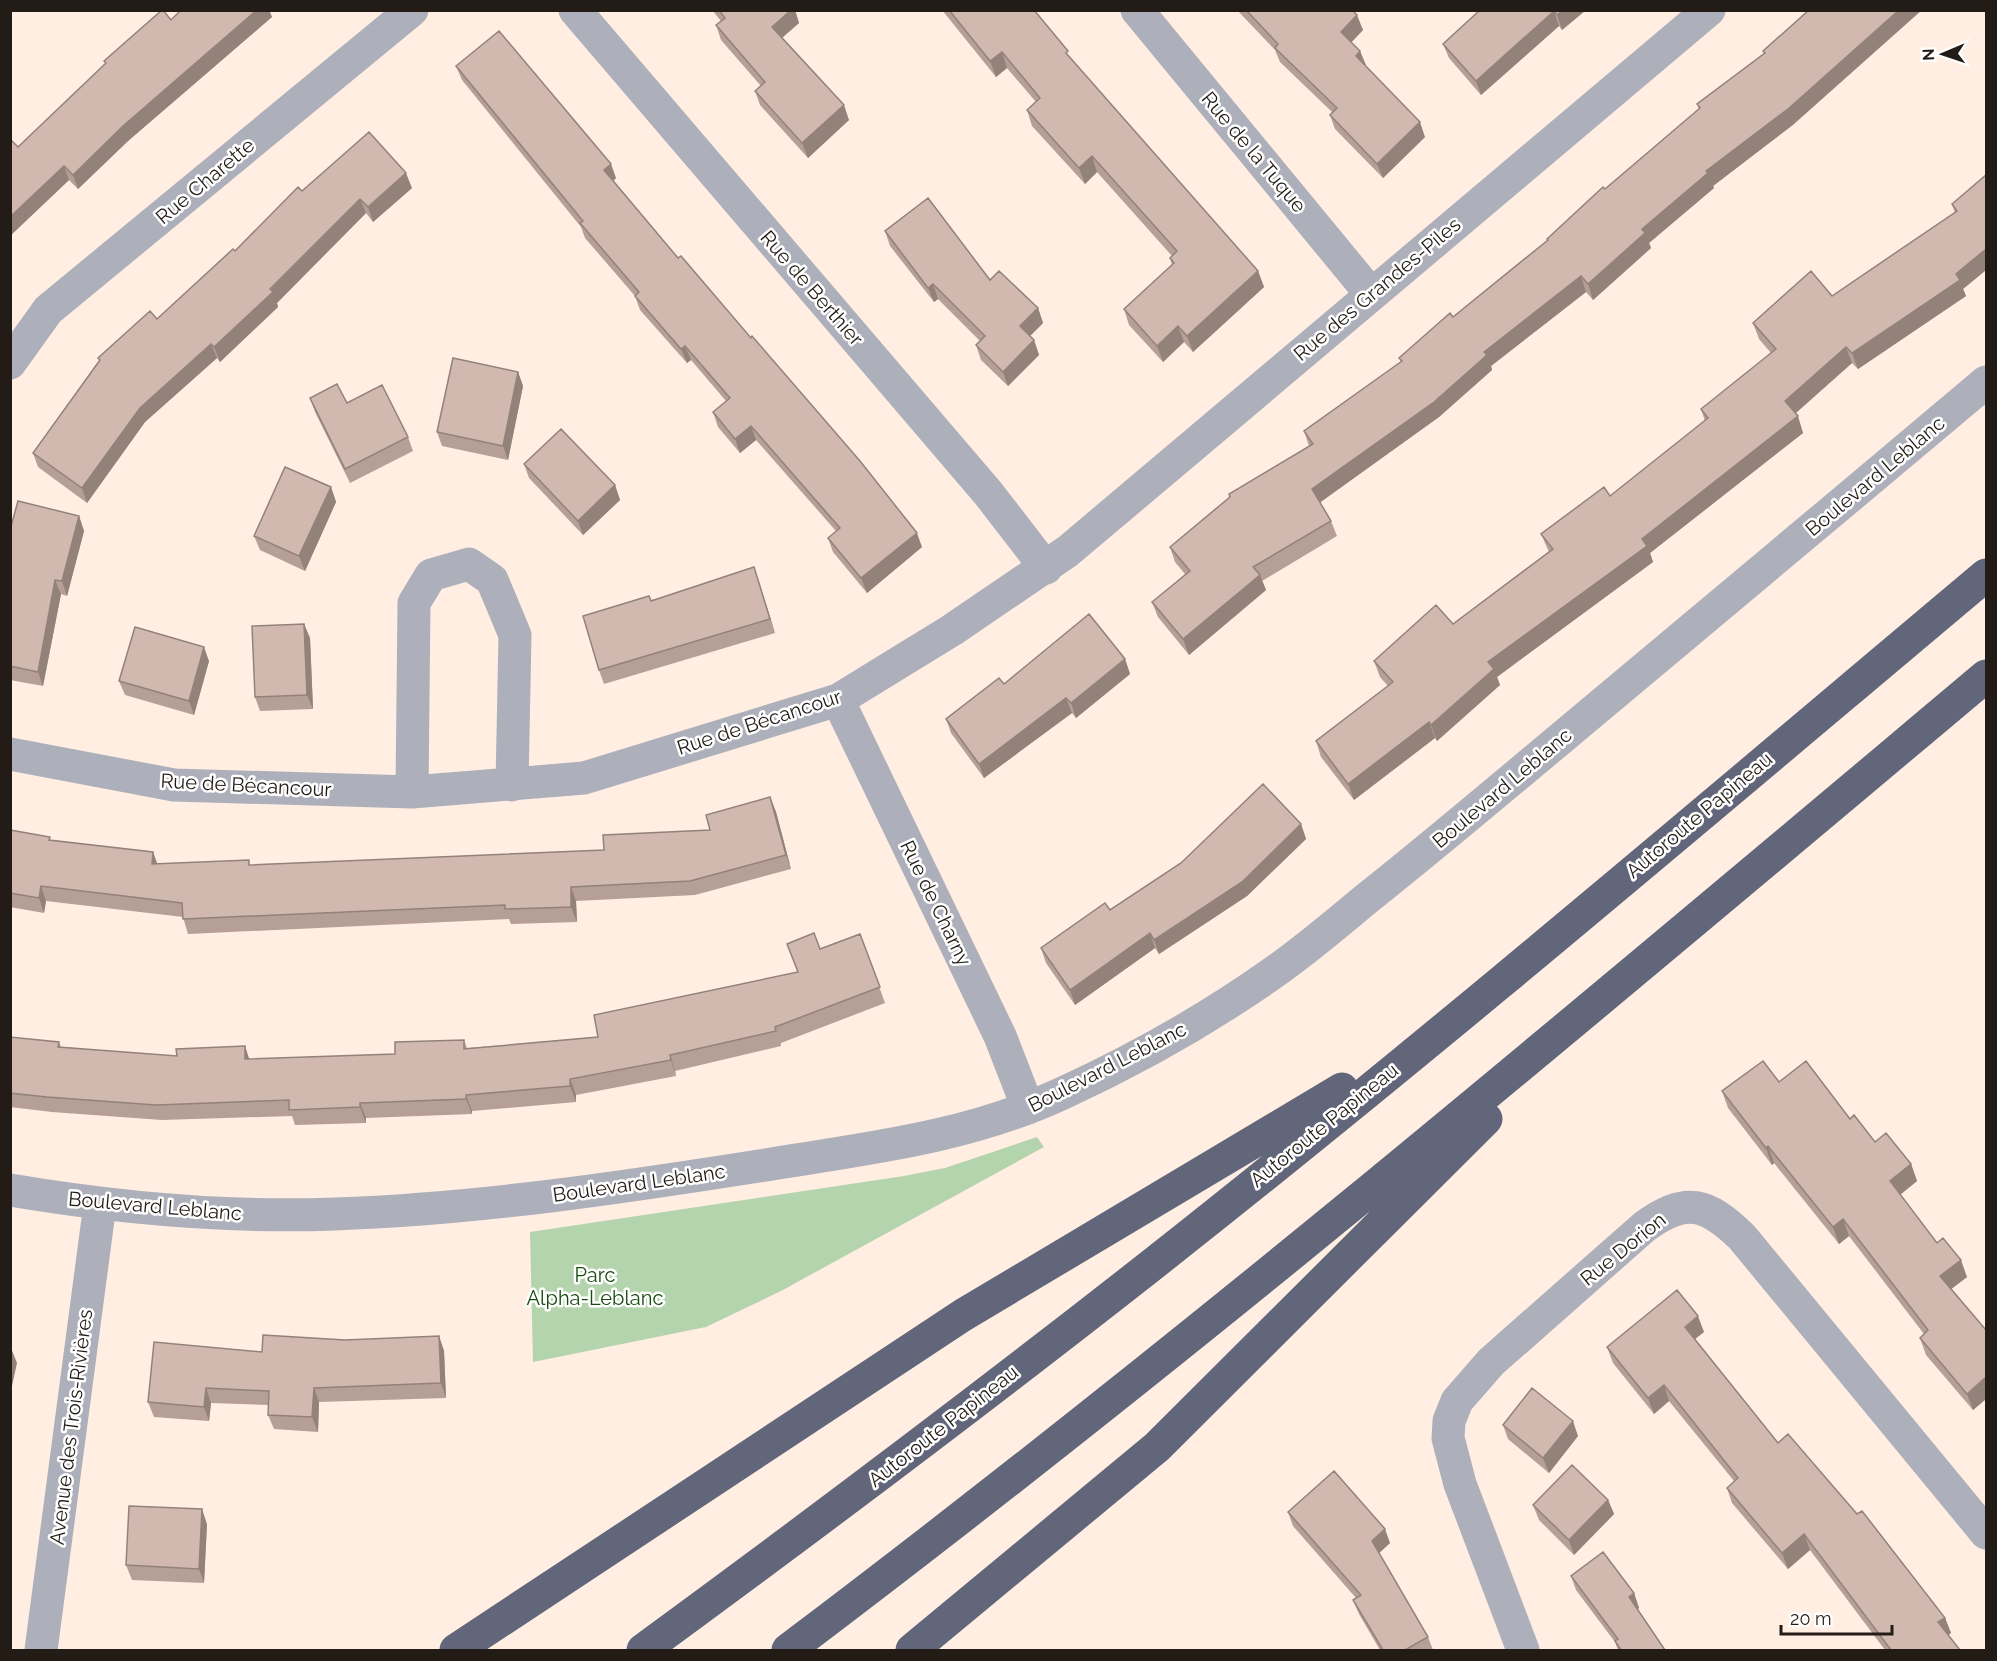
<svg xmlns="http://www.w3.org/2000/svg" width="1997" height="1661" viewBox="0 0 1997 1661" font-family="Raleway,sans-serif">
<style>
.green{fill:#b4d4ae}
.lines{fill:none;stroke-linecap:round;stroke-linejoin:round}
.street{stroke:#adb0ba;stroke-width:33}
.highway{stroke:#61667a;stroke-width:33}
.wall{fill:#b59f96}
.shaded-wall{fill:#93827a}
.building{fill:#d2b9af;stroke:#93827a;stroke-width:1.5}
.labels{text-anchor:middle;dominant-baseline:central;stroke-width:5;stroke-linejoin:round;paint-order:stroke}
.street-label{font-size:20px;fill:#231c16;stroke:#fff}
.park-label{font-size:20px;fill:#174a0e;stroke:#fff}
</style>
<rect width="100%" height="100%" fill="#ffeee1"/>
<path class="green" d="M1037,1137L1044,1147L781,1291L706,1327L533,1362L530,1232L904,1176L945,1168Z"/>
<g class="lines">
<path class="street" d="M575,10L988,493L1046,568
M1137,10L1371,294
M10,363L48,310L412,10
M838,700L1000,1036L1028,1108
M10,754L174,785L412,792L584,778L838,700L952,630L1068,551L1709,10
M412,792L414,603L431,575L469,564L492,580L515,635L512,785
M10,1190C117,1208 226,1218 335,1214C477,1209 619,1188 759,1166C863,1149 967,1138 1063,1093C1137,1059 1211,1017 1277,970C1308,948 1336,924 1365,900C1427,851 1487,800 1547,750C1694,627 1840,505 1986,382
M41,1650L100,1204
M1523,1650L1460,1484L1448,1438L1449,1421L1457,1401L1491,1362L1644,1227C1686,1196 1707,1203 1742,1237L1986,1533"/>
<path class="highway" d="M456,1650L963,1315L1342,1089
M643,1650C815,1524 985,1396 1153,1264C1436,1041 1711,806 1986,575
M788,1650C1199,1340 1592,1007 1986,676
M912,1650L1157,1447L1486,1119"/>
</g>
<path class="wall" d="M181,10H269L272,17L128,141L78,189L69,180L10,236V139L18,147L105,64L104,61L171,20Z
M712,10H795L799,23L782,38L849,120L808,158L760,105L755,91L761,86L721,40L716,25L721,21Z
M942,10H1034L1070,58L1258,271L1264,287L1193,352L1184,342L1163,362L1129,325L1124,309L1172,265L1170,258L1172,256L1097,172L1085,184L1032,126L1027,110L1036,102L1007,68L996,77Z
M1237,10H1352L1363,30L1351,42L1360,51L1365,66L1425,137L1383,178L1335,129L1330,115L1332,112L1280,62L1275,50Z
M1480,10H1586L1562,30L1559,26L1481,95L1449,58L1443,44Z
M1809,10L1794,124L1713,186L1714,188L1649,243L1651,248L1593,300L1586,292L1491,366L1492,370L1439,417L1320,502L1331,521L1337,536L1262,581L1266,590L1189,655L1158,617L1152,602L1185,574L1175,562L1170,547L1309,446L1304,431L1401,362L1399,358L1453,317L1548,241L1547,239L1699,109L1697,104L1764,53L1763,51Z
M456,66L616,178L613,181L922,547L867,593L833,552L828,538L836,531L756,440L740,453L718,427L713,412L726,401L691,360L687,363L640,310L635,296L585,238L581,227L462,80Z
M1986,175V270L1963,289L1966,296L1858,369L1852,363L1795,414L1803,433L1650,553L1653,562L1497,677L1500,685L1437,741L1435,738L1354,800L1321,757L1316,741L1388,686L1380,677L1374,661L1453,624L1549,552L1541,534L1610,496L1705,421L1701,409L1771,353L1759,339L1753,323L1832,296L1955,213L1952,204Z
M412,188L373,222L366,213L277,303L278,307L220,362L217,358L145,422L87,503L38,467L33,453L99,361L98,358L157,319L302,191Z
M885,231L990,280L1038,308L1043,323L1030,336L1034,340L1039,355L1008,386L981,360L976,345L980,341L938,299L934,302L890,246Z
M518,372L523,386L508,460L442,446L437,432Z
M310,398L347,403L408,437L413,451L350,483L315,412Z
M524,464L615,485L620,500L583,535L529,478Z
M331,487L336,502L305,571L260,550L254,536Z
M79,516L84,531L67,596L61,594L43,686L10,680V530Z
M759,582L775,633L604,684L599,670L651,600Z
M304,624L310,638L313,709L260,711L255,697Z
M1125,659L1130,674L1076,718L1072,713L984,778L951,733L946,719L1004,684Z
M209,661L194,715L125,695L119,681Z
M770,797L776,812L791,869L695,895L576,901L577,922L511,924L509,919L188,934L183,917L46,901L44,913L10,907V830L51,840L153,852L157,863L251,865L604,850L710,830Z
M1301,824L1306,839L1247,896L1159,954L1155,948L1075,1005L1046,963L1041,948L1110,910Z
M860,934L885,1003L781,1043V1046L675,1071L676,1076L576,1095V1102L472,1111V1114L366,1118V1123L295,1125L292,1116L162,1120L52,1112L10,1107V1037L59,1042L61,1047L177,1056L245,1046L249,1059L395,1054L464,1040L467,1048L598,1037L797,972L820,949Z
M1779,1082L1850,1119L1875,1142L1911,1164L1917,1181L1900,1195L1937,1243L1967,1277L1951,1289L1986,1330V1399L1973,1410L1926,1355L1920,1338L1924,1334L1849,1236L1839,1244L1774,1163L1772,1165L1728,1108L1722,1091Z
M1704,1332L1694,1339L1778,1443L1945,1618L1951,1633L1948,1635L1960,1650H1885L1810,1550L1788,1569L1732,1503L1727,1488L1734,1481L1669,1401L1654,1414L1613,1363L1607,1347Z
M439,1336L444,1351L446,1398L319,1402L318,1432L274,1429L268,1415L269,1405L211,1403L209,1421L154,1417L148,1402L262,1352L345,1340Z
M1503,1425L1578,1436L1549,1473L1508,1439Z
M1608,1500L1614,1514L1574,1555L1539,1520L1533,1505Z
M1288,1512L1390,1543L1379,1553L1428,1637L1433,1650H1380L1359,1614L1353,1600L1356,1598L1293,1526Z
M207,1524L204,1583L132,1580L126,1565Z
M1571,1576L1634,1593L1639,1608L1638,1609L1665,1650H1618L1615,1642L1576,1590Z"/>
<path class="shaded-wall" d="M257,10H269L272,17L128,141L78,189L73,175L123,126Z
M791,10H795L799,23L777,42L772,27Z
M1563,10H1586L1562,30L1557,15Z
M1899,10H1922L1794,124L1713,186L1714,188L1649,243L1651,248L1593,300L1588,284L1642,229L1706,171Z
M1554,11L1559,26L1481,95L1476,81Z
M1357,15L1363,30L1347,47L1341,32Z
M1360,51L1366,65L1361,70L1356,56Z
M1002,52L1007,68L996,77L990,61Z
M844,105L849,120L808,158L802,143Z
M1420,122L1425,137L1383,178L1377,164Z
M1092,156L1097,172L1085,184L1079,168Z
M611,164L616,178L609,185L604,170Z
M64,166L69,180L10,236V217Z
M406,173L412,188L373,222L368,207Z
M360,199L366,213L277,303L278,307L220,362L214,347Z
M1986,249V270L1963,289L1966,296L1858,369L1852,353L1956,274Z
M1258,271L1264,287L1193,352L1187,336Z
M1581,276L1586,292L1491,366L1492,370L1439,417L1318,504L1312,489L1484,352Z
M933,284L938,299L934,302L928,288Z
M1038,308L1043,323L1025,341L1020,326Z
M1178,326L1184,342L1163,362L1157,346Z
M1034,340L1039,355L1008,386L1003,372Z
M211,344L217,358L145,422L87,503L82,488L140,408Z
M685,346L691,360L687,363L681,349Z
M1846,347L1852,363L1791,417L1785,401Z
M518,372L523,386L508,460L503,446Z
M1798,416L1803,433L1650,553L1653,562L1497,677L1500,685L1437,741L1431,725L1488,662L1642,539Z
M751,426L756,440L740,453L735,439Z
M615,485L620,500L583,535L578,521Z
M331,487L336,502L305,571L299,556Z
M79,516L84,531L67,596L62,581Z
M917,533L922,547L867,593L861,578Z
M754,567L759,582L775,633L770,619Z
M1260,575L1266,590L1189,655L1183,639Z
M55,580L61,594L43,686L38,672Z
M304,624L310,638L313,709L307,695Z
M204,647L209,661L194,715L189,701Z
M1125,659L1130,674L1076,718L1071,703Z
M1066,698L1072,713L984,778L979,764Z
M1429,722L1435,738L1354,800L1348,784Z
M770,797L776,812L791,869L786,855Z
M1301,824L1306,839L1247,896L1159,954L1154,940Z
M153,852L158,866L152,864Z
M41,886L46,901L44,913L39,898Z
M571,887L576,901L577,922L571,907Z
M1150,933L1155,948L1075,1005L1070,990Z
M245,1046L250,1062L245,1059Z
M670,1055L675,1071L676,1076L671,1060Z
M570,1079L576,1095V1102L570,1086Z
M466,1095L472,1111V1114L466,1099Z
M360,1103L366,1118V1123L360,1107Z
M1768,1146L1774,1163L1772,1165L1766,1148Z
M1911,1164L1917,1181L1896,1198L1890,1181Z
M1843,1219L1849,1236L1839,1244L1833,1227Z
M1961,1260L1967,1277L1946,1293L1940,1276Z
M1698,1316L1704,1332L1690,1343L1685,1327Z
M439,1336L444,1351L446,1398L441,1383Z
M11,1348L17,1363L10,1395V1353Z
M1986,1377V1399L1973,1410L1967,1394Z
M1664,1385L1669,1401L1654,1414L1648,1398Z
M206,1388L211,1403L209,1421L204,1407Z
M314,1388L319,1402L318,1432L312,1417Z
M1573,1421L1578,1436L1549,1473L1543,1458Z
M1608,1500L1614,1514L1574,1555L1569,1540Z
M202,1509L207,1524L204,1583L199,1569Z
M1385,1529L1390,1543L1377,1555L1372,1541Z
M1804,1534L1810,1550L1788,1569L1782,1553Z
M1634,1593L1639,1608L1635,1611L1629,1597Z
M1945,1618L1951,1633L1944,1638L1938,1622Z"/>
<path class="building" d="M162,10H163L171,20L181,10H257L123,126L73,175L64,166L10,217V139L18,147L106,63L104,61Z
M719,10H791L772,27L844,105L802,143L755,91L765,82L716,25L725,18Z
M949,10H1034L1068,51L1066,53L1258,271L1187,336L1178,326L1157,346L1124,309L1174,263L1170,258L1177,251L1092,156L1079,168L1027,110L1040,98L1002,52L990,61Z
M1246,10H1352L1357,15L1341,32L1360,51L1356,56L1420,122L1377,164L1330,115L1337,108L1275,48L1278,44Z
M1480,10H1563L1557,15L1554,11L1476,81L1443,44Z
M1809,10H1899L1788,109L1706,171L1708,173L1642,229L1645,233L1588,284L1581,276L1484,352L1487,355L1434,402L1312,489L1331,521L1253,567L1260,575L1183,639L1152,602L1190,571L1170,547L1230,497L1229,494L1313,444L1304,431L1402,361L1399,358L1450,313L1453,317L1548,240L1547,239L1603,187L1605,189L1700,108L1697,104L1765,53L1763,51Z
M499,31L611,164L604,170L678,258L681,256L751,338L752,336L860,461L917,533L861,578L828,538L840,528L751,426L735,439L713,412L730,398L685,346L681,349L635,296L639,292L580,223L583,221L456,66Z
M369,132L406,173L368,207L360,199L270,289L273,292L214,347L211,344L140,408L82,488L33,453L100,360L98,358L150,311L157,319L233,249L235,251L298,187L302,191Z
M1986,175V249L1956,274L1960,280L1852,353L1846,347L1785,401L1798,416L1642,539L1647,546L1488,662L1494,669L1431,725L1429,722L1348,784L1316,741L1393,682L1374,661L1436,605L1453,624L1553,549L1541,534L1604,487L1610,496L1708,418L1701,409L1776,349L1753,323L1811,271L1832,296L1957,211L1952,204Z
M928,198L990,280L999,271L1038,308L1020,326L1034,340L1003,372L976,345L985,336L933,284L928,288L885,231Z
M453,358L518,372L503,446L437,432Z
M337,384L347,403L382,385L408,437L345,469L310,398Z
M561,429L615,485L578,521L524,464Z
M285,467L331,487L299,556L254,536Z
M18,501L79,516L62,581L55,580L38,672L10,666V530Z
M754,567L770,619L599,670L583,616L649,596L651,601Z
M1089,614L1125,659L1071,703L1066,698L979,764L946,719L999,678L1004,684Z
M304,624L307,695L255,697L252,626Z
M135,627L204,647L189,701L119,681Z
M1263,784L1301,824L1242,882L1154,940L1150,933L1070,990L1041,948L1105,903L1110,910L1181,863Z
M770,797L786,855L690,881L571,887V907L505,909V905L183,919L182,903L41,886L39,898L10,893V830L50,837L49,840L153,852L152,864L249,860V865L604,850L603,835L710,830L706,815Z
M814,933L820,949L860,934L880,987L775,1027L776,1031L670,1055L671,1060L570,1079V1086L466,1095V1099L360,1103V1107L289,1110V1100L156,1105L47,1097L10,1093V1037L59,1042L58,1047L177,1056L176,1049L245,1046V1059L395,1054V1042L464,1040V1049L598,1037L594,1015L798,972L787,944Z
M1763,1061L1779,1082L1806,1061L1850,1119L1854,1115L1875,1142L1886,1133L1911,1164L1890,1181L1937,1243L1943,1238L1961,1260L1940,1276L1986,1330V1377L1967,1394L1920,1338L1928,1330L1843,1219L1833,1227L1768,1146L1766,1148L1722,1091Z
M1677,1290L1698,1316L1685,1327L1778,1443L1788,1434L1857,1514L1862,1511L1945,1618L1938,1622L1960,1650H1891L1804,1534L1782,1553L1727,1488L1738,1478L1664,1385L1648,1398L1607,1347Z
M263,1335L345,1340L439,1336L441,1383L314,1388L312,1417L268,1415L269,1391L206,1388L204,1407L148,1402L154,1342L262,1352Z
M1532,1388L1573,1421L1543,1458L1503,1425Z
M1572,1465L1608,1500L1569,1540L1533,1505Z
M1334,1471L1385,1529L1372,1541L1428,1637L1405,1650H1383L1353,1600L1361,1595L1288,1512Z
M129,1506L202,1509L199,1569L126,1565Z
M1603,1552L1634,1593L1629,1597L1665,1650H1621L1615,1641L1618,1639L1571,1576Z"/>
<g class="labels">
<g class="street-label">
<text transform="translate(1254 152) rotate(50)">Rue de la Tuque</text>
<text transform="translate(205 181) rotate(-40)">Rue Charette</text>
<text transform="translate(812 288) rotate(49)">Rue de Berthier</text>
<text transform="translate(1377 289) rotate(-40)">Rue des Grandes-Piles</text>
<text transform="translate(1875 476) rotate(-40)">Boulevard Leblanc</text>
<text transform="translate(759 722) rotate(-18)">Rue de Bécancour</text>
<text transform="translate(246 785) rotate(3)">Rue de Bécancour</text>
<text transform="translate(1502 788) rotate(-40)">Boulevard Leblanc</text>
<text transform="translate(1699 815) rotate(-40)">Autoroute Papineau</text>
<text transform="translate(936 903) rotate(64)">Rue de Charny</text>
<text transform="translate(1107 1067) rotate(-27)">Boulevard Leblanc</text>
<text transform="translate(1324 1125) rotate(-39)">Autoroute Papineau</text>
<text transform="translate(639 1183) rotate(-8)">Boulevard Leblanc</text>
<text transform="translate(155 1206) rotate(5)">Boulevard Leblanc</text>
<text transform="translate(1623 1249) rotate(-39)">Rue Dorion</text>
<text transform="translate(943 1426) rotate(-38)">Autoroute Papineau</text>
<text transform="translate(71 1427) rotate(-83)">Avenue des Trois-Rivières</text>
</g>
<g class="park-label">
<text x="595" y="1275">Parc<tspan x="595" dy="23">Alpha-Leblanc</tspan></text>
</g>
</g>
<rect width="1997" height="1661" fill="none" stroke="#231c16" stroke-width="24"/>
<g transform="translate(1943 54) rotate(268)" stroke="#ffffff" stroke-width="4.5" paint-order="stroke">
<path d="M0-4.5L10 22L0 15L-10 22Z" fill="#231c16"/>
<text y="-9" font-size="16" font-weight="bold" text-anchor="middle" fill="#231c16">N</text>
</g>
<path d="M1781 1625v9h111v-9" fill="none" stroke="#231c16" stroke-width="3"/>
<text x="1790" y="1625" font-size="18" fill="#231c16" stroke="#ffffff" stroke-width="4.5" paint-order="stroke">20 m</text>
</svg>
